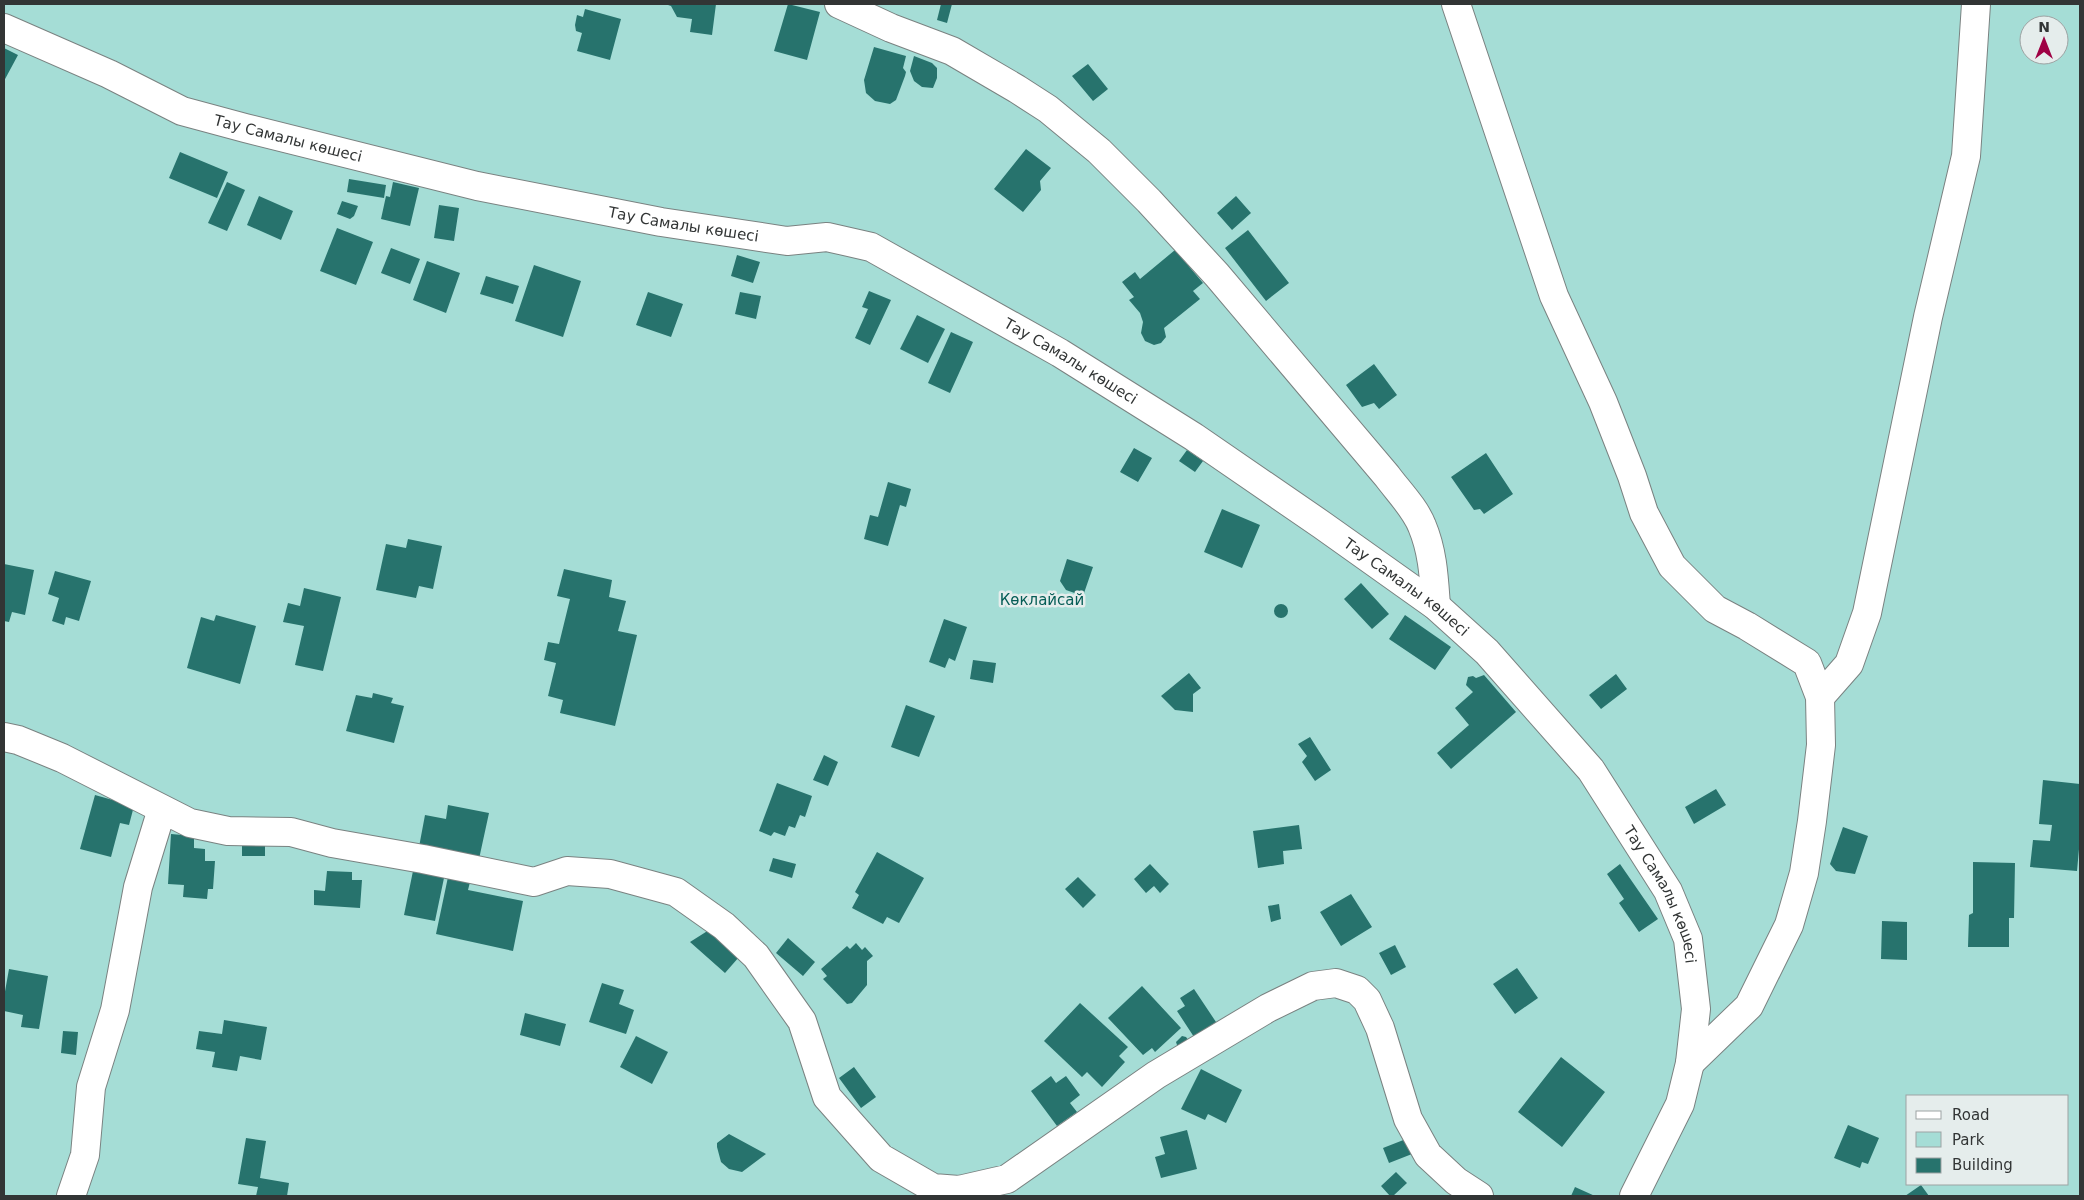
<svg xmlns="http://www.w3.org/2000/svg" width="2084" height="1200" viewBox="0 0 2084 1200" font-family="'DejaVu Sans',sans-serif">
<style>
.green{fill:#a5ddd6;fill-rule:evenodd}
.building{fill:#27736d}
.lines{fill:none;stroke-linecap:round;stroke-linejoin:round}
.minor-casing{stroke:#7a8281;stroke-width:30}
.tertiary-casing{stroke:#7a8281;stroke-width:30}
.minor{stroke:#fff;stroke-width:28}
.tertiary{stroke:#fff;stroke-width:28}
.labels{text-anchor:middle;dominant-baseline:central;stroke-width:5;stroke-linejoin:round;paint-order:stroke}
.street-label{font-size:15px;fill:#323535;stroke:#e5edec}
.park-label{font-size:15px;fill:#055d56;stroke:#e5edec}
</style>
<rect width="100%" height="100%" fill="#e5edec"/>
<path class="green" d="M4,4H2080V1196H4ZM2029,25H2059V55H2029ZM1908,1096H2068V1184H1908Z"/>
<path class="building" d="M665,4H716L712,35L690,32L692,19L677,17L671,6Z
M788,4L820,12L807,60L774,51Z
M941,4H952L947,23L937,20Z
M585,9L621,19L610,60L577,51L582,33L576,31L575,25L577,15L583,17Z
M874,47L906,56L903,68L906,72L905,76L896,100L890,104L875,101L866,93L864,80Z
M4,48L18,55L4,81Z
M914,56L932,63L937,68V78L933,88L922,87L914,81L910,71Z
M1088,64L1108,89L1093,101L1072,76Z
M1026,149L1051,168L1040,181L1041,190L1023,212L994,189Z
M180,152L228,172L217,198L169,178Z
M349,179L386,185L384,198L347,192Z
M227,182L245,190L227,231L208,223Z
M393,182L419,188L410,226L381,219L386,196L390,197Z
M259,196L293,211L281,240L247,225Z
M1236,196L1251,213L1232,230L1217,213Z
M342,201L358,206L354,216L350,219L337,214Z
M439,205L459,208L454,241L434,238Z
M337,228L373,242L356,285L320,271Z
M1248,230L1289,283L1266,301L1225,248Z
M391,248L420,259L410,284L381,273Z
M1175,250L1203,283L1193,291L1200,299L1164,328L1166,337L1161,343L1154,345L1145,341L1141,333L1143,322L1140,313L1129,300L1134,297L1122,282L1135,272L1140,279Z
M737,255L760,262L753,283L731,276Z
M427,261L460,273L446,313L413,300Z
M534,265L581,281L563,337L515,321Z
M486,276L519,286L513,304L480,294Z
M869,291L891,300L870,345L855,338L868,309L862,307Z
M648,292L683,304L671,337L636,325Z
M740,292L761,296L756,319L735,314Z
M917,315L945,329L928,363L900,349Z
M951,332L973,342L950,393L928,383Z
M1374,364L1397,395L1379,409L1374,403L1362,407L1346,385Z
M1134,448L1152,458L1138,482L1120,472Z
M1187,450L1203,461L1195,472L1179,461Z
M1486,453L1513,494L1484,514L1480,509L1474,510L1451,477Z
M888,482L911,489L906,507L900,505L888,546L864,539L870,515L878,517Z
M1222,509L1260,525L1242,568L1204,552Z
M408,539L442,546L433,589L419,586L416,598L376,590L386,544L406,548Z
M1067,559L1093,567L1083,596L1066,590L1060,581Z
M4,564L34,570L25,615L12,612L9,622L4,621Z
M564,569L612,580L609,597L626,601L618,631L637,635L615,726L560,713L563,700L548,696L556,663L544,660L548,642L559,644L570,599L557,596Z
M55,571L91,581L79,621L66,617L64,625L52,621L59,598L48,594Z
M1361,583L1389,614L1372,629L1344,599Z
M304,588L341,597L323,671L295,665L304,626L283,622L288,603L300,606Z
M1274 611a7 7 0 1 1 14 0a7 7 0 1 1-14 0Z
M216,615L256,626L240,684L187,668L201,617L214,621Z
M1405,615L1451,647L1435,670L1389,639Z
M944,619L967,627L955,661L949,658L945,668L929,662Z
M973,660L996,663L993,683L970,679Z
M1189,673L1201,688L1193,694V712L1175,710L1161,696Z
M1616,674L1627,689L1601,709L1589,695Z
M1484,675L1516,712L1451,769L1437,753L1469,725L1455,708L1473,692L1466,685L1468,677L1473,676L1476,678Z
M373,693L393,698L391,703L404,706L394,743L346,731L356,695L372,698Z
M906,705L935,716L919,757L891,747Z
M1310,737L1331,770L1315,781L1302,762L1307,756L1298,744Z
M824,755L838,762L828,786L813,780Z
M2043,780L2080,784V838L2077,871L2030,867L2033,840L2050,841L2052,825L2039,824Z
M777,783L812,796L805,817L800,815L795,828L789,826L785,836L774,832L771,836L759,831Z
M1716,789L1726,805L1694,824L1685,807Z
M95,795L134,806L129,825L120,823L111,857L80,849Z
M448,805L489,813L479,859L419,847L425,815L446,819Z
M1299,825L1302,849L1283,851L1284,864L1258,868L1253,831Z
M1843,827L1868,836L1855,874L1836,871L1830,864Z
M171,834L194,836V848L205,849V861H215L213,889H208L207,899L183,897L184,885L168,884Z
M242,844H265V856H242Z
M877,852L924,878L899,923L887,917L883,924L852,908L859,895L855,892Z
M773,858L796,864L792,878L769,871Z
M1973,862L2015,863L2014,918H2009V947H1968L1969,915L1973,913Z
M1150,864L1169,884L1160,893L1154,886L1146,893L1134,879Z
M1620,864L1658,919L1639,932L1619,903L1624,899L1607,874Z
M327,871L352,872V880H362L360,908L314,905V890L325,891Z
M413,871L444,878L435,921L404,915Z
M448,877L470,882L468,890L523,901L513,951L436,934Z
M1078,877L1096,895L1083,908L1065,889Z
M1351,894L1372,927L1341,946L1320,912Z
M1279,904L1281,919L1271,922L1268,906Z
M1882,921L1907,922V960L1881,959Z
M709,930L739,957L725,973L690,942Z
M788,938L815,962L803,976L776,953Z
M856,943L862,950L865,947L873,956L867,961V985L852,1003L847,1004L823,979L827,976L821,969L847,946L850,949Z
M1395,945L1406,967L1391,975L1379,953Z
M1517,968L1538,998L1515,1014L1493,984Z
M9,969L48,976L39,1029L21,1027L23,1015L4,1011V997Z
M602,983L624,990L619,1004L634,1010L626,1034L589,1022Z
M1142,986L1181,1028L1155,1052L1152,1048L1143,1055L1108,1018Z
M1194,989L1216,1022L1194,1037L1177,1011L1185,1006L1180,998Z
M1080,1003L1128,1047L1119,1056L1125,1062L1102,1087L1087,1072L1082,1077L1044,1041Z
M525,1013L566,1024L560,1046L520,1035Z
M224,1020L267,1027L261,1060L240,1056L237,1071L212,1067L215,1052L196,1049L199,1031L222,1034Z
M63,1031L78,1032L76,1055L61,1053Z
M636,1036L668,1052L652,1084L620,1067Z
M1182,1036L1186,1037L1189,1041L1178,1048L1176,1042Z
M1561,1057L1605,1092L1562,1147L1518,1112Z
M854,1067L876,1097L861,1108L839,1078Z
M1201,1069L1242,1090L1226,1123L1208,1114L1205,1120L1181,1109Z
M1051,1076L1056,1083L1066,1076L1080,1095L1070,1103L1077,1112L1057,1126L1031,1091Z
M1848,1125L1879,1138L1868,1164L1862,1162L1860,1168L1834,1158Z
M1187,1130L1197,1169L1161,1178L1155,1157L1165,1154L1160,1137Z
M729,1134L766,1154L742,1172L729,1169L721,1162L717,1147V1143Z
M246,1138L266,1141L260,1178L289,1183L287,1196H256L258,1187L238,1184Z
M1406,1139L1412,1154L1389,1163L1383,1148Z
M1396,1172L1407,1183L1393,1196H1390L1381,1186Z
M1921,1185L1929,1196H1905Z
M1575,1187L1595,1196H1571Z"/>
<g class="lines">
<defs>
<path id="minor" d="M839,4L891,28L952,51L1017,89L1048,109L1099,151L1149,201L1217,275L1387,476C1398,491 1415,508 1422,526C1433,552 1434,579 1436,606
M1456,4L1554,296L1603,402L1632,476L1644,513L1672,566L1715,609L1747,626L1807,663L1820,697L1821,745L1812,821L1804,873L1789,925L1749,1006L1690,1063
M1820,697L1849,664L1867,613L1928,317L1966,156L1976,4
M4,737L18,740L62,758L190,823L228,831L291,832L332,843L423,859L534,882L567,871L610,874L676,892L724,926L756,956L802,1021L827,1097L881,1158L933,1188L959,1190L1007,1179L1156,1075L1268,1008L1313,986L1336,983L1357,990L1367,1000L1380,1028L1408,1119L1428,1155L1456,1181L1479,1196
M71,1196L85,1155L91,1087L115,1010L138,887L162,809"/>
<g id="tertiary">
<path id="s1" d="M4,28L109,74L182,111L245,128L477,186L661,222L787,241L827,237L871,247L1060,353L1194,437L1322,525L1436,606L1487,652L1591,770L1668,891L1688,939L1696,1009L1690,1063L1680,1104L1634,1196"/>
</g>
</defs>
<use href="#minor" class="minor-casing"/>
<use href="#tertiary" class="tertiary-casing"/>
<use href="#minor" class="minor"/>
<use href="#tertiary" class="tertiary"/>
</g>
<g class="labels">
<g class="street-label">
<text stroke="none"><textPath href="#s1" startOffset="306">Тау Самалы көшесі</textPath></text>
<text stroke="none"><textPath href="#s1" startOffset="711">Тау Самалы көшесі</textPath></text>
<text stroke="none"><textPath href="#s1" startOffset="1131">Тау Самалы көшесі</textPath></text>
<text stroke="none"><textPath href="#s1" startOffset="1536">Тау Самалы көшесі</textPath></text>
<text stroke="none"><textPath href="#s1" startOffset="1941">Тау Самалы көшесі</textPath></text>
</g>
<g class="park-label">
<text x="1042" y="600">Көклайсай</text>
</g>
</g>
<rect width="2084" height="1200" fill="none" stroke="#323535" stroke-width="10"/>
<rect x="1906" y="1095" width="162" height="90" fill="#e5edec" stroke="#9da3a3"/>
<rect x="1916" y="1111" width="25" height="8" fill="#ffffff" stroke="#9da3a3"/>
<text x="1952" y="1120" font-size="15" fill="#323535">Road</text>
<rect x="1916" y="1132" width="25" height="15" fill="#a5ddd6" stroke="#9da3a3"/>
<text x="1952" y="1145" font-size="15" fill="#323535">Park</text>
<rect x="1916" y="1158" width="25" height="15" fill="#27736d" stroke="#9da3a3"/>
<text x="1952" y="1170" font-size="15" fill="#323535">Building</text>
<g transform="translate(2044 40)"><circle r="24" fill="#e5edec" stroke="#9da3a3"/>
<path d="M0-4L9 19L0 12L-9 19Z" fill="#9f0245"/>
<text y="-8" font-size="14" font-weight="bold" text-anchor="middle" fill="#323535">N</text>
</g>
</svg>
